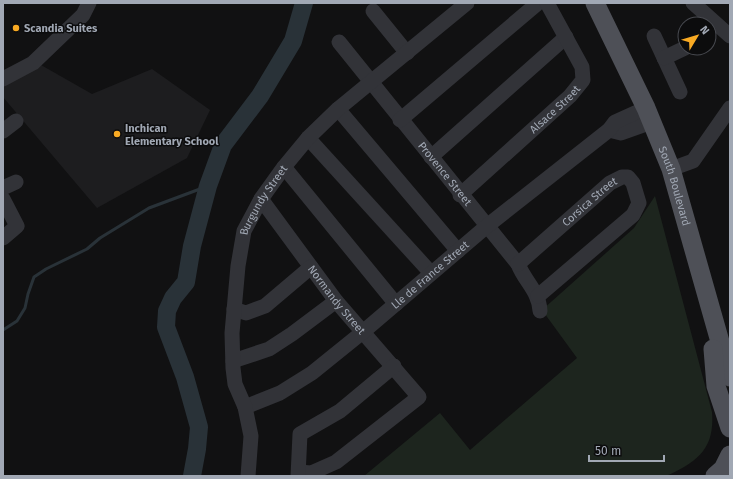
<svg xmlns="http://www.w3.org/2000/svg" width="733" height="479" viewBox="0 0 733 479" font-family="'Fira Sans',sans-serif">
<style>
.built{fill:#1d1d1f}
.green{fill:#1d251e}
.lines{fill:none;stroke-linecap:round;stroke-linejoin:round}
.stream{stroke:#293238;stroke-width:3}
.river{stroke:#293238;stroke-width:18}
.minor{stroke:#323338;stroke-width:15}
.major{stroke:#4e5057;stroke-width:19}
.poi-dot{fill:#f9aa23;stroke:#0c0c0d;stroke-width:1.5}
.labels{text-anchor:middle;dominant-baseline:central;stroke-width:3;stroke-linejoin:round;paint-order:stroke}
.poi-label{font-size:11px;font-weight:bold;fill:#a1a8b4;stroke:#0c0c0d;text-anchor:start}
.street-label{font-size:11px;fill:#a1a8b4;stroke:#0c0c0d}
</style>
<rect width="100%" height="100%" fill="#111112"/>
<path class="built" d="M41,65L92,94L152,69L210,110L187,158L97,208L3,97V85Z"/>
<path class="green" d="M655,196L712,412C715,449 697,462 666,476H364L440,413L470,450L577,358L542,310L634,228Z"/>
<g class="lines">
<path class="stream" d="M3,330L17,321L25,308L28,294L34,277L46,269L87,249L100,238L149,208L208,186"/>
<path class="river" d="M192,476L197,449L199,427L185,377L166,327L167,311L173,298L186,282L192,246L208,186L223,145L260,96L293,41L304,3"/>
<g class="minor">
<path d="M693,3L730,36"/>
<path d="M373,11L407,53"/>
<path d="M654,36L680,92"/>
<path id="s1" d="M339,42L518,264C525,282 539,291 540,311"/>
<path d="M664,58L685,48"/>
<path d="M3,79L33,63L83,15L89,3"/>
<path d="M338,109L458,251"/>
<path d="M400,120L538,3"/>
<path d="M609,130L621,133L652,122"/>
<path d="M3,131L16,121"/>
<path d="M308,138L431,273"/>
<path d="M431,157L566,37"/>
<path d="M284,167L396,304"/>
<path d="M671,169L693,161L730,108"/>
<path d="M3,188L16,182"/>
<path id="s2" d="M460,195L570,96L583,80L582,67L547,3"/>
<path d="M3,199L17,226L3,238"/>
<path id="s3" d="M261,199L336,301L419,397L336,462L311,473L299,472"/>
<path id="s4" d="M518,264L610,183L622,177H628L633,183L639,203L633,215L538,296"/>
<path d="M234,309L246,313L265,306L311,267"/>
<path d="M233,361L269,349L292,334L336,301"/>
<path id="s5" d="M245,407L280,393L312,373L364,331L487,226L609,130L615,122L646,108"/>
<path id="s6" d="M248,476L251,436L245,407L235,384L233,368L232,333L238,266L244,231L261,199L284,167L308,138L338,109L467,3"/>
<path d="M298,476L300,434L340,411L394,366"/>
</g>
<g class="major">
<path id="s7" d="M595,3L646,108L671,169L730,377"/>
<path d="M713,349L716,386L730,428"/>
<path d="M715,476L723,469L730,455"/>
</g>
</g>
<g class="poi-dot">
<circle cx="16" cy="28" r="4"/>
<circle cx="117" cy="134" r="4"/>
</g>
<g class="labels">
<g class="poi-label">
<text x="24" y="28">Scandia Suites</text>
<text x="125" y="128">Inchican<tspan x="125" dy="13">Elementary School</tspan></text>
</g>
<g class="street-label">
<text stroke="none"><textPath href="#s2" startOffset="128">Alsace Street</textPath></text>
<text stroke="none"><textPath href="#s1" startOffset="169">Provence Street</textPath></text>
<text stroke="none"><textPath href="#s7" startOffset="200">South Boulevard</textPath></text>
<text stroke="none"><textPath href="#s6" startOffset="285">Burgundy Street</textPath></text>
<text stroke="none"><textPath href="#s4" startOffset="95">Corsica Street</textPath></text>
<text stroke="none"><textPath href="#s5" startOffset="229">Lle de France Street</textPath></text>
<text stroke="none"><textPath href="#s3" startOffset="126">Normandy Street</textPath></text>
</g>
</g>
<rect width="733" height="479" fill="none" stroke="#a1a8b4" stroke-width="8"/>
<g transform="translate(697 36) rotate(52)"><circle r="19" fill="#0c0c0d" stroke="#484a50"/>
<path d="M0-3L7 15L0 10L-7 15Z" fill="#f9aa23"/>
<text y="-6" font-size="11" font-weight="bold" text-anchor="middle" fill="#a1a8b4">N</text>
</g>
<path d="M589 455v6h75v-6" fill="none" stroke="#a1a8b4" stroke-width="2"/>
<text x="595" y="455" font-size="12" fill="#a1a8b4" stroke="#0c0c0d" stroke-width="3" paint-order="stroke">50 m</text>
</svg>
